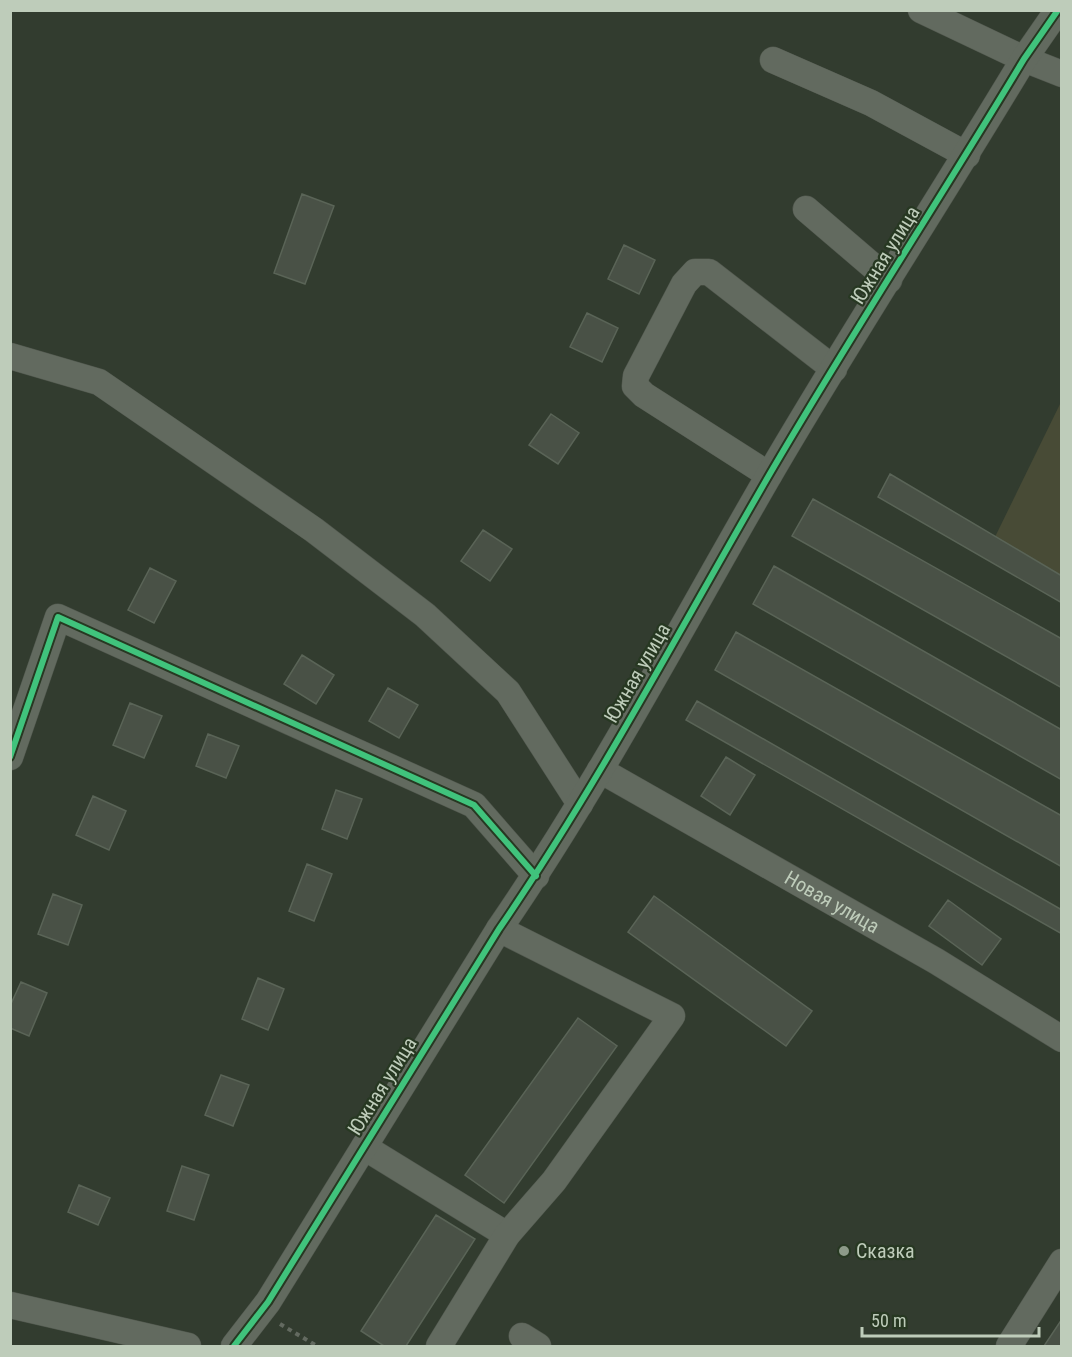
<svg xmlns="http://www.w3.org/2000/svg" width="1072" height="1357" viewBox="0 0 1072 1357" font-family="'Roboto Condensed',sans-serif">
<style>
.green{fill:#484b36}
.building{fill:#495146;stroke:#5a6457;stroke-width:1.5}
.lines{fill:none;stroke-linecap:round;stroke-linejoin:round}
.minor-casing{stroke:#50574d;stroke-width:27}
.path{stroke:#636a60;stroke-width:4;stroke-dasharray:4.5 4.5;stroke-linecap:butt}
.minor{stroke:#626a5f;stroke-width:26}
.cycleway-casing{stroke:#273822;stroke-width:10}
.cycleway{stroke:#40c37c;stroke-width:6}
.poi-dot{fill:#8d9a89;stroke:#273822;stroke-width:2}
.labels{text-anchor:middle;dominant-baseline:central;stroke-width:4.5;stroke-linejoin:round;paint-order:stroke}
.street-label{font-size:20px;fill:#beccba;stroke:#273822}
.poi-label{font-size:20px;fill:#beccba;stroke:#273822;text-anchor:start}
</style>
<rect width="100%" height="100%" fill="#323c2f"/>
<path class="green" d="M1061,402V576L995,537Z"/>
<path class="building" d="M302,194L334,206L305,284L274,273Z
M624,245L655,260L639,294L608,279Z
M587,313L618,328L602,362L570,347Z
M551,414L579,433L558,464L529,445Z
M890,474L1062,576V603L878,497Z
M813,499L1062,639V688L792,536Z
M483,530L512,549L490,581L461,561Z
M774,566L1062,730V780L753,604Z
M150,568L176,581L154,623L128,610Z
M736,632L1062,816V867L715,670Z
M302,655L334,675L316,704L284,684Z
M388,688L418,705L399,738L369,721Z
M697,701L1062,910V934L686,720Z
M130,703L162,716L144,758L113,745Z
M208,734L239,746L226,778L196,766Z
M726,757L755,775L730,815L701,796Z
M336,790L362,799L347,839L322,829Z
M93,796L126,811L109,850L76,835Z
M307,864L332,874L314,921L289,911Z
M53,894L82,905L68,945L38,934Z
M654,896L812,1011L786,1046L628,932Z
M948,900L1001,939L982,965L929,926Z
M258,978L284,989L268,1030L242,1019Z
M21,982L47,993L29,1036L10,1028V1006Z
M578,1018L617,1046L504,1203L465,1175Z
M221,1075L249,1085L233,1126L205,1115Z
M182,1166L209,1175L194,1220L167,1211Z
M79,1185L110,1198L98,1225L68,1212Z
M436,1215L475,1239L406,1346H384L361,1331Z
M1062,1319V1346H1044Z"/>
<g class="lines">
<defs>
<g id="minor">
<path d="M921,10L1024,59L1062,74"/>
<path d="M773,60L871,103L967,155"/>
<path d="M806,209L889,280"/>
<path d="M10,356L99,382L314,530L425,615L508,692L580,804"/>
<path d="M769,475L644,395L635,386L636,376L684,284L695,272H709L834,369"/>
<path d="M10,757L58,617L474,805L536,876"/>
<path id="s1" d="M600,770L936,961L1062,1039"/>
<path d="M364,1147L507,1235"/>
<path d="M10,1305L188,1346"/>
<path d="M522,1336L538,1346"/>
<path d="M234,1346L268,1302L499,929C598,785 680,629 768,477C850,336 940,199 1024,59L1058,10"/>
<path d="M439,1346L507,1235L554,1181L672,1016L499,929"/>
<path d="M1009,1346L1062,1262"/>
</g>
</defs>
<use href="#minor" class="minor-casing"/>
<path class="path" d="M280,1324L317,1346"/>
<use href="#minor" class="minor"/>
<defs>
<path id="cycleway" d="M10,757L58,617L474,805L536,876
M234,1346L268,1302L499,929C598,785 680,629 768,477C850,336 940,199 1024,59L1058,10"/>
</defs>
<use href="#cycleway" class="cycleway-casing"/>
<use href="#cycleway" class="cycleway"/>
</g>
<circle class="poi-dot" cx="844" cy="1251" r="6"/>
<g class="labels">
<g class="street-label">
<text transform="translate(885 255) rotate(-58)">Южная улица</text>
<text transform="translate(637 673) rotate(-60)">Южная улица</text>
<text stroke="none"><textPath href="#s1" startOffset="267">Новая улица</textPath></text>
<text transform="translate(382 1086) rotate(-58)">Южная улица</text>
</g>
<g class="poi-label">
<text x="856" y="1251">Сказка</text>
</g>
</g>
<rect width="1072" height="1357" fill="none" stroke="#beccba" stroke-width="24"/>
<path d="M862 1327v9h177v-9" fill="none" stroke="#beccba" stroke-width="3"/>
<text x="871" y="1327" font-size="18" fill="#beccba" stroke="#273822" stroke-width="4.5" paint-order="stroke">50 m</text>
</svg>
